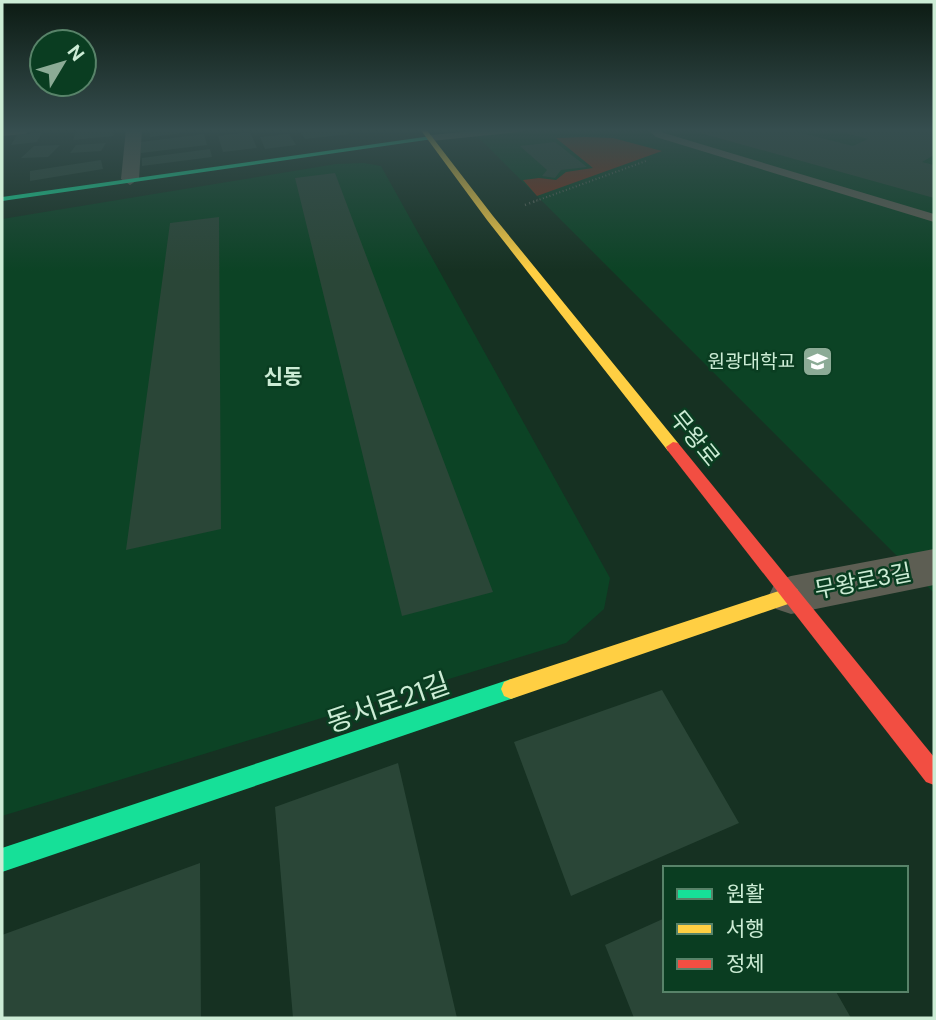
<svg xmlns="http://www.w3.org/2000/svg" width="936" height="1020" viewBox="0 0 936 1020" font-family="'DM Sans','Noto Sans KR',sans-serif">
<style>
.built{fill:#0c4325}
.green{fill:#7b2d18}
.building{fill:#2a4637}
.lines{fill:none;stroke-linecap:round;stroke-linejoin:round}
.path-far1{stroke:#5d655a;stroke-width:2;stroke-dasharray:1 2.5;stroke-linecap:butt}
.path{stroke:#5d655a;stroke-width:2.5;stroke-dasharray:1 3.5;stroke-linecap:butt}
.lane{fill:#5d5e53;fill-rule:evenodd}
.street{fill:#5d5e53;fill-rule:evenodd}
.fast{fill:#16e098;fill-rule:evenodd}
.slow{fill:#ffcf43;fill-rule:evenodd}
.jam{fill:#f24e42;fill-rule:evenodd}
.labels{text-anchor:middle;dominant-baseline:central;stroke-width:5;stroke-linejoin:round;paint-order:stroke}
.far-poi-label{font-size:19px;fill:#ccecd5;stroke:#0a3d21;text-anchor:end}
.far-quarter-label{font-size:21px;font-weight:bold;fill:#ccecd5;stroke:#0a3d21}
.street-label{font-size:23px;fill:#ccecd5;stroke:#0a3d21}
.near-street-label{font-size:28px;fill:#ccecd5;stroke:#0a3d21}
</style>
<rect width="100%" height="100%" fill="#163122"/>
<path class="built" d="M470,129H934V593Z
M364,163L381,166L610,578L604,609L566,643L2,816V219L336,164Z"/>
<path class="green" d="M585,137L613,138L662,151L537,196L523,180L539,178L556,180L566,172L593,168L556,138Z"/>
<path class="building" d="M77,129H114L113,136L73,140Z
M150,129H181L182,133L150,137Z
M298,129H344L349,134L305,139Z
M707,129H785L853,146L868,139L830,129H934V155L922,162L934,165V198L697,132Z
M42,132L37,142L11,145L17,135Z
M250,132L257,148L223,152L218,136Z
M204,134L207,145L141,153V142Z
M289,134L296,145L265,149L260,137Z
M555,142L587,167L561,170L555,178L542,176L547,170L520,146Z
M106,143L101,151L70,153L76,145Z
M60,145L48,157L21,158L34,146Z
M210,149L212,157L142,166V158Z
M101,160L103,169L30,181V171Z
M335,173L493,592L402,616L295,178Z
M219,217L221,529L126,550L170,223Z
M662,690L739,823L571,896L514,742Z
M398,763L457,1018H293L275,807Z
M200,863L201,1018H2V935Z
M665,918V990H835L851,1018H634L605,945Z"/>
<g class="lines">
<path class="path-far1" d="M533,202L646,161"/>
<path class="path" d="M525,205L538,200"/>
<path class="lane" d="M495,129H525L520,132L431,141L426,138L431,135Z
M647,129H658L664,133L934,214V222L656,137Z"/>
<path class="street" d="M2,129H33L25,134L2,136Z
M126,129H142L139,179L130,185L121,179Z
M934,549V585L791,614L776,609L769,595L776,581L791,576Z"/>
<path class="fast" d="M431,136L433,139L2,201V197Z
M511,679L518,682L521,689L518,696L511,699L2,872V848Z"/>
<path class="slow" d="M420,129H426L493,216L678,443L680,447L678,451H668L487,220Z
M791,587L797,589L800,595L797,601L791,603L511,699L504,696L501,689L504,682L511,679Z"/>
<path class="jam" d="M673,442L678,443L934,757V785L926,782L668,451L666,447Z"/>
</g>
<linearGradient id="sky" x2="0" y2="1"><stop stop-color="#0c1b13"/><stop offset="0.48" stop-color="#364e4f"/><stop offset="1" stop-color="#364e4f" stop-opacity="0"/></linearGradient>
<rect width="936" height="271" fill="url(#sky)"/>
<defs>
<symbol id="university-square" viewBox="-11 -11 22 22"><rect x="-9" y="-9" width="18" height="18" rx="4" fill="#8cab96" stroke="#0a3d21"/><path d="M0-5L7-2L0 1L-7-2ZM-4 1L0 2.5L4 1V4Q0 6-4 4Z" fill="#fff"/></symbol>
</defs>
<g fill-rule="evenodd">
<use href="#university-square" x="800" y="344" width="35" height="35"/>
</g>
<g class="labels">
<g class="far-poi-label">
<text x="795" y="361">원광대학교</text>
</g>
<g class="far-quarter-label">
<text x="283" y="377">신동</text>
</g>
<g class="street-label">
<text transform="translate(695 438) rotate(51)">무왕로</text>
<text transform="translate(863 581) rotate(-11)">무왕로3길</text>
</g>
<g class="near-street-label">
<text transform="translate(388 703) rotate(-19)">동서로21길</text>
</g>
</g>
<rect width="936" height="1020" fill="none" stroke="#ccecd5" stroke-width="7"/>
<rect x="663" y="866" width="245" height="126" fill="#0a3d21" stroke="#588369" stroke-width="2"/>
<rect x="677" y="889" width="35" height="10" fill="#16e098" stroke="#588369" stroke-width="2"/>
<text x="726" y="901" font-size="21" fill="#ccecd5">원활</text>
<rect x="677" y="924" width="35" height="10" fill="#ffcf43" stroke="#588369" stroke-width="2"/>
<text x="726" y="936" font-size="21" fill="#ccecd5">서행</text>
<rect x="677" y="959" width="35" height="10" fill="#f24e42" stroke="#588369" stroke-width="2"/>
<text x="726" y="971" font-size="21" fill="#ccecd5">정체</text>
<g transform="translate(63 63) rotate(52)"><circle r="33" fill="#0a3d21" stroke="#588369" stroke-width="2"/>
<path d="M0-5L12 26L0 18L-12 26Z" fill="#8cab96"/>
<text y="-10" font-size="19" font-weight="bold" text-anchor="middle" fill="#ccecd5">N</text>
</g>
</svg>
